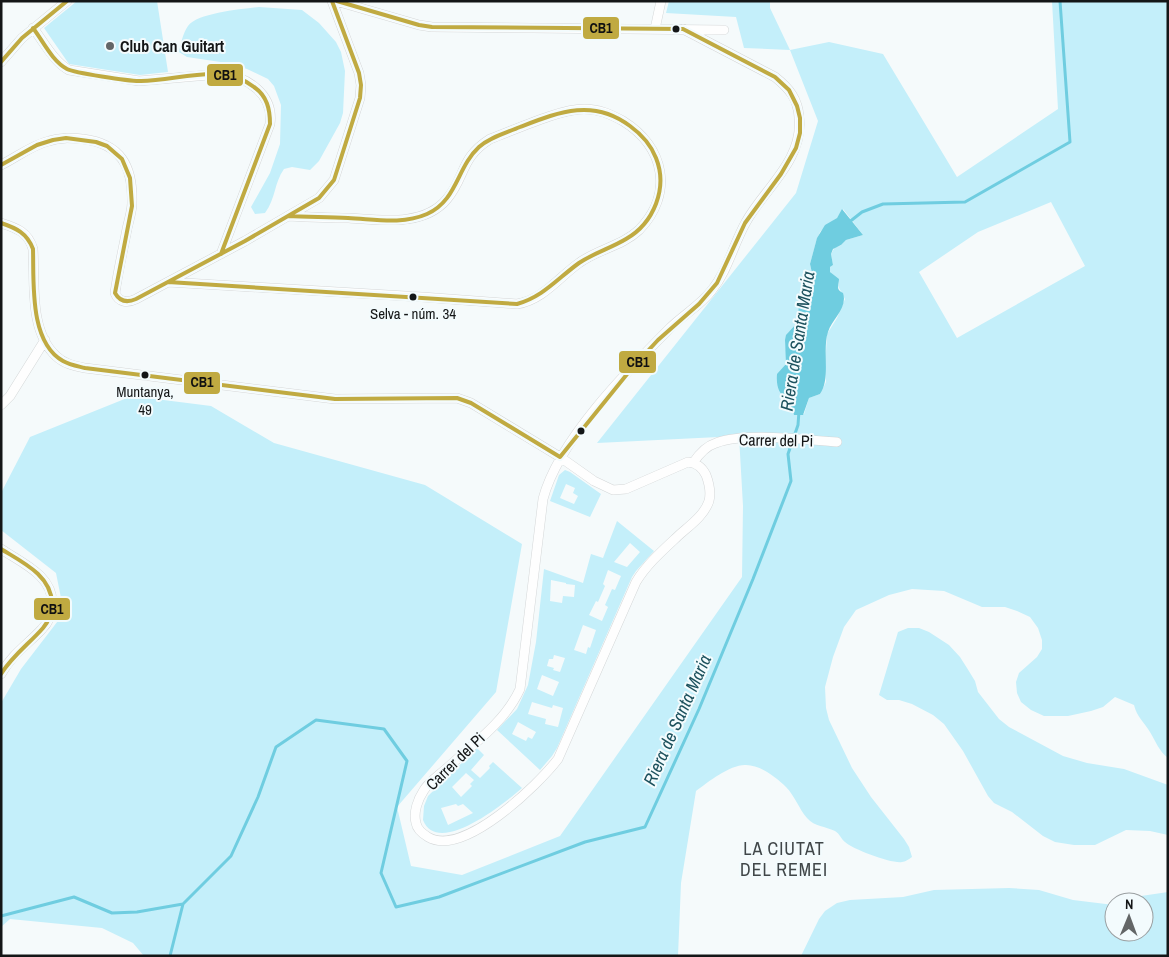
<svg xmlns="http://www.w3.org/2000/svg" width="1169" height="957" viewBox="0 0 1169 957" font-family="'Archivo Narrow',sans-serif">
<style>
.green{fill:#c4effa;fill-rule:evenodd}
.water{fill:#6fcde0}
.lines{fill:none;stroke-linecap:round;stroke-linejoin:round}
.stream{stroke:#6fcde0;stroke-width:3}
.minor-casing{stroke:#d4d7d8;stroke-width:10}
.minor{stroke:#fefefe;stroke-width:9}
.bus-1-casing{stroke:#f3fbfd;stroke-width:8}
.bus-1{stroke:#c0aa41;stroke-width:4}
.bus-dot{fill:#141617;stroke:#f3fbfd;stroke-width:2}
.poi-dot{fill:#636667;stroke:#f3fbfd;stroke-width:2}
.labels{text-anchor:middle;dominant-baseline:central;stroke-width:4;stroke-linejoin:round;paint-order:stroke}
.bus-label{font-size:15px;fill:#141617;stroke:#f3fbfd}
.poi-label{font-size:16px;font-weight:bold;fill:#141617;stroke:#f3fbfd;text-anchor:start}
.street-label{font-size:16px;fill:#141617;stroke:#f3fbfd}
.water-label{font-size:18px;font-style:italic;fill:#1d525e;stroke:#f3fbfd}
.neighbourhood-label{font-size:18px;letter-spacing:1px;fill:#404648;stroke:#f3fbfd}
.line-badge{stroke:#f3fbfd;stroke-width:2}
.pale-badge-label{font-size:14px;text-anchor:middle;font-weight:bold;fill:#111}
</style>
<rect width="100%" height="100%" fill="#f5fafb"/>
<path class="green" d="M77,1H157L168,72L140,75L69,64L44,28Z
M669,1H770V8L790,50L829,42L883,54L957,177L1058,109L1052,1H1168V758C1159,751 1156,742 1150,732C1144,722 1137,717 1134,705L1115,697L1103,707L1091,711L1068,716H1044L1031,710L1021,702L1017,693L1016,682L1019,673L1037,657L1042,649V640L1038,628L1030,617L1017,611L1005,607H982L944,591L912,589L889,595L856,610L844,627L833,657L825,687L826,708L829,720L852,768L871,797L904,839L909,847L912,857C909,859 905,862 902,862C892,864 852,849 845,842C841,839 840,834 835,831C825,826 815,827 807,818C799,809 795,796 786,787C776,777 760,765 746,765C731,764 708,782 696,791L681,883L678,956H144L133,943L102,928L10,919L1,927V703L21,669L64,613L56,573L1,530V493L30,437L132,396L211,406L274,443L425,485L522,544L496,692L397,807L411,866L462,875L560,836L742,577L743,506L739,436L597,443L796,193L818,121L790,50L744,48L736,17L666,13ZM1051,202L1085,266L957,338L919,272L978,232ZM843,209L863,235L846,240L840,246L835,247L831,254L833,265L830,267V272L839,281L838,286L845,299L837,318L827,334L825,369L826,382L820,394L809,398L804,414H794L790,404L782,369L786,364L787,358L785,343L788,333L796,324L799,306L812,273L810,264L816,242L820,232L828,224L837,218Z
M259,7L302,10L319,23L336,42L341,52L345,71L343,113L340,123L319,161L310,170L292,167L284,169C274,183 276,198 265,213L255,214L251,207L270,173L280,144L281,105L274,86L268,79L247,69L227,63L187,57L179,52C181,43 183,33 188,26C197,13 243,9 259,7Z
M565,470L570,472L601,494L590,517L550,501L559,475ZM566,484L575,488L573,493L578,496L574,504L560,498Z
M617,521L654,551L636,571L632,577L557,748L552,756L540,770L497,730L517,709L528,685L536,642L544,569L583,583L591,554L603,558ZM630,543L640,552L627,567L614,562ZM608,570L621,576L615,590L612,589L605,605L608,607L602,621L589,615L596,601L598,602L605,586L603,584ZM551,580L566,583V584L575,585L574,597L563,596L562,603L550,601ZM583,625L596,630L590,648L588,647L586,654L574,650ZM554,655L565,658L560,672L553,670L554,668L547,666L549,659H553ZM542,675L559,682L553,696L537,689ZM532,702L552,708L553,705L563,708L558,727L545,724L546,719L528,714ZM518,722L536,732L532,739L528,737L526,741L512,734Z
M908,628H919L929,632L949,645L960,657L967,668L975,681L978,692L999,719L1009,727L1063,756L1087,763L1124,769L1168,785V835L1150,831L1126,830L1095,845H1074L1055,842L1043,836L1012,812L994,803L988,796L963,751L944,724L933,715L912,704L899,700H887L879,695L898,632Z
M477,748L484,755L471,770L480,778L490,768L489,766L493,762L522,788C506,802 438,858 423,820L424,806L428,796ZM466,773L474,780L470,784L472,786L461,797L452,787ZM456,804L458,806L463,804L473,813L448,825L441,808Z
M1009,888L1039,890L1073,900L1114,905V932H1144V902H1124L1141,896L1168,892V956H801L819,919L825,911L837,903L850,900L903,897L934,890Z"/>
<path class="water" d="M842,209L863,235L846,240L841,245L833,249L831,254L833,265L830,267V272L839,279C839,285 835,289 843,293C848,308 832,319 828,332C822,349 831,379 820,394L809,398L803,415H794C791,396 775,400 777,374L786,364L785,340L786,335L796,324L799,306L812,273L810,264L817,238L825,225L837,218Z"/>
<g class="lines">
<path class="stream" d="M848,223L862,212L883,204L965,202L1070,142L1060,1
M1,916L74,897L112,913L137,912L183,904
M170,956L183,904L231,856L258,797L276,747L316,720L384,729L407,761L381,873L396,907L439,897L585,842L645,827L699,709L753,579L791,481L788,454L798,425L799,411"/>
<defs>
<path id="minor" d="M336,1L419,25L432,27L724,30
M33,28C44,42 54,62 69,70L139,81L220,74C247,76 274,94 270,124L221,254
M655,29L661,1
M1,62L22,38L67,1
M1,165C17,157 32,145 49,141C60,137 71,138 83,139C121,144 133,166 132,203C132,211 129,220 127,229C123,250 118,271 115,293C119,303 128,303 136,299L245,241L319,198L334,180L360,98L361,85L359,73L332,1
M1,223C17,228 28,232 33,249C35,283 29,331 56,356C64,364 75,366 85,368L335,399L457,398L471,403L560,457L594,481L613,490L626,489L688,462C697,463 702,467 706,475C709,483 711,493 709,501C704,516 689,526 678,536C663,550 647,564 636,582L558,759C538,785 463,858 428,837C423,834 417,829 416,823C413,812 418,799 424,790C429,782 438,776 446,769C472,745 505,722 520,689L543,499C558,441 627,371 670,328C683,315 701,305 712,290C728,270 733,245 746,222C764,189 804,160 799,117C798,99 789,88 775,77L683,29
M168,282L422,297L517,304C543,300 559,277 579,263C598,249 622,246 639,230C674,194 665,147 623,121C610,114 599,109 584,109C559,109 515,130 490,139C460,158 466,176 447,199C424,227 380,220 349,218C329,218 308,217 288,216
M1,405L10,396L45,340
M693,463C699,454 706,446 716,443C746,432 804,440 837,442
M1,549C22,563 54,576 52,605C52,614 48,623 42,629C26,646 13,653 1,674"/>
</defs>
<use href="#minor" class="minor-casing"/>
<use href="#minor" class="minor"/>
<defs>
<path id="bus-1" d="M33,28C43,41 52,61 67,69C75,73 128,81 139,81C176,82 221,61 254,87C267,96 270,109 270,124L221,254
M1,62L22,38L67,1
M1,165L37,145L53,140L66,138L96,142L107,146L122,159L130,178L132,206L115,293C120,302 127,303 136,299L245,241L319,198L334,180L360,98L361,85L359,73L332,1
M1,223C16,228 27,233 33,249C34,282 29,342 63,361C70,365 77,366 85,368L335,399L457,398L471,403L560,457L632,368L658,340L699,304L717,283L745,223L781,174L796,148L800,133V118L797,106L789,90L775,77L683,29L432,27L419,25L337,1
M168,282L517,304C543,297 558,278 579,263C594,253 611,248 626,239C654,223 668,188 656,158C651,145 641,134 630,126C593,98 559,112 520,127C506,133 490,137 479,147C457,167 457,201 427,214C402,225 374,219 348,218C328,217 308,217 288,216
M1,549C22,562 51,575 52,603C52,612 49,621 43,628C29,644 13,655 1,674"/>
</defs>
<use href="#bus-1" class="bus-1-casing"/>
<use href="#bus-1" class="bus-1"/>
</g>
<g class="bus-dot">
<circle cx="676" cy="29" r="4.5"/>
<circle cx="413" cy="297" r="4.5"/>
<circle cx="145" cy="375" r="4.5"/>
<circle cx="581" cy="431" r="4.5"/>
</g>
<circle class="poi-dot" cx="110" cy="46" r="5"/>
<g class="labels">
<g class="bus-label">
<text x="413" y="313">Selva - núm. 34</text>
<text x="145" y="391">Muntanya,<tspan x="145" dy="18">49</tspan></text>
</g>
<g class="poi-label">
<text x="120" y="46">Club Can Guitart</text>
</g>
<g class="street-label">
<text transform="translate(776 440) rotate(1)">Carrer del Pi</text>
<text transform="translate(455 761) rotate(-44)">Carrer del Pi</text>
</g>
<g class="water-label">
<text transform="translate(797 341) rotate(-81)">Riera de Santa Maria</text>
<text transform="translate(677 720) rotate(-66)">Riera de Santa Maria</text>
</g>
<g class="neighbourhood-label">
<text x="784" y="848">LA CIUTAT<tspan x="784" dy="21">DEL REMEI</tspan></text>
</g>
</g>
<g class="line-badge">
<rect x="582" y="16" width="38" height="24" rx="5" fill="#c0aa41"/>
<rect x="206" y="63" width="38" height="24" rx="5" fill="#c0aa41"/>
<rect x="618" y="350" width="39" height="24" rx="5" fill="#c0aa41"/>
<rect x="183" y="371" width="38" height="24" rx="5" fill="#c0aa41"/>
<rect x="33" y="597" width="38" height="24" rx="5" fill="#c0aa41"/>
</g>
<g class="pale-badge-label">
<text x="601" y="33">CB1</text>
<text x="225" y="80">CB1</text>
<text x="638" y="367">CB1</text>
<text x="202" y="387">CB1</text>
<text x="52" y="614">CB1</text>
</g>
<rect width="1169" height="957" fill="none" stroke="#141617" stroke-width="5"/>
<g transform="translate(1129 917) rotate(1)"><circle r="24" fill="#f3fbfd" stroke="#9a9fa1"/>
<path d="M0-4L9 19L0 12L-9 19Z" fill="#636667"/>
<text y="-8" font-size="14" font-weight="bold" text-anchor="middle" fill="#141617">N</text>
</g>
</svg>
